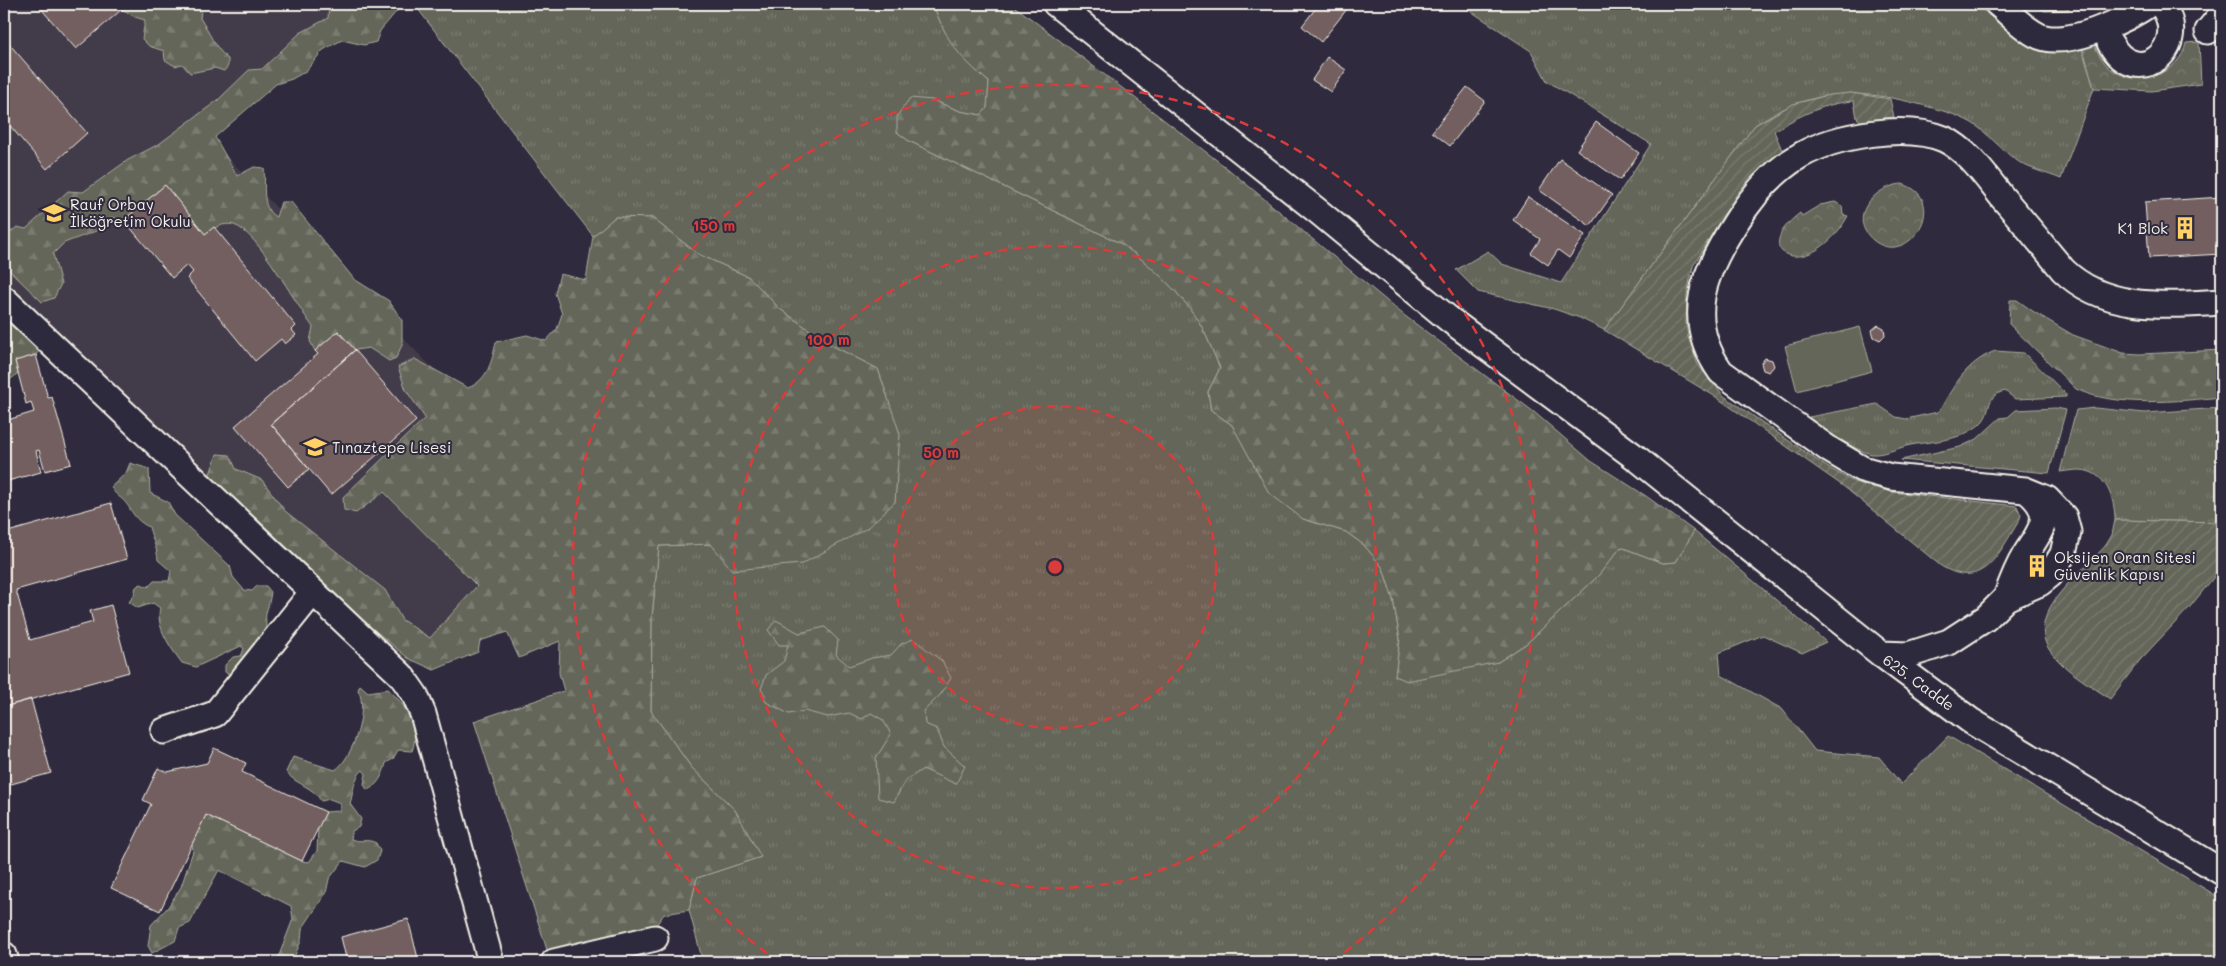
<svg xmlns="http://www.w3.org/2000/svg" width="2226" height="966" viewBox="0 0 2226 966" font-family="Mali,sans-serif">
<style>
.built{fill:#433a48}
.grass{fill:url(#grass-tufts);stroke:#acaca0}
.forest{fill:url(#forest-firs);stroke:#acaca0}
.park{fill:url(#park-crowns);stroke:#acaca0}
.garden{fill:url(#garden-furrows);stroke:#acaca0}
.pitch{fill:#636658;stroke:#acaca0}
.building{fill:#735f60;stroke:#f4f1e8}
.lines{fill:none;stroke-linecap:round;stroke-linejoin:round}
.minor-casing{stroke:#f4f1e8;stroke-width:29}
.minor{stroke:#2f2a3d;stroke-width:25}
.ring{fill:none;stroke:#d93c3b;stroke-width:2.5;stroke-dasharray:9 6}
.labels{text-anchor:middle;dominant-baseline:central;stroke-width:4;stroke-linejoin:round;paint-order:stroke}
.poi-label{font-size:15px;fill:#f4f1e8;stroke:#2f2a3d;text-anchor:start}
.street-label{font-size:15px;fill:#f4f1e8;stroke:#2f2a3d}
.centre{fill:#d93c3b;stroke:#2f2a3d;stroke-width:2.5}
.ring-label{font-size:15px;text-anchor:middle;font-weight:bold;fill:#d93c3b;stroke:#2f2a3d;stroke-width:4;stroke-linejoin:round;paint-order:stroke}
</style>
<defs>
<pattern id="grass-tufts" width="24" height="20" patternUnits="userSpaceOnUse" patternTransform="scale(1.25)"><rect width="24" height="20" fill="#636658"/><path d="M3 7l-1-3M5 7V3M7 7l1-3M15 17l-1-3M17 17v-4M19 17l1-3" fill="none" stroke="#7a7c70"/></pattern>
<pattern id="forest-firs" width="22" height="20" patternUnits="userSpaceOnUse" patternTransform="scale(1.25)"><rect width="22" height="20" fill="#636658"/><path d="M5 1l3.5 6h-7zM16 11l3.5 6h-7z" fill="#7a7c70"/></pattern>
<pattern id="park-crowns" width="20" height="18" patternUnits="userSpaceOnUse" patternTransform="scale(1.25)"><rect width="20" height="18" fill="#636658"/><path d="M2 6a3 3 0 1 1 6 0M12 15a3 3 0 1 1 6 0" fill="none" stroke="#7a7c70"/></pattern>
<pattern id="garden-furrows" width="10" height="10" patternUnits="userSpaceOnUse" patternTransform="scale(1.25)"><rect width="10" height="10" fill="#636658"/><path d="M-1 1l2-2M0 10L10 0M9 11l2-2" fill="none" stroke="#7a7c70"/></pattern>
</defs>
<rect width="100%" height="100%" fill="#2f2a3d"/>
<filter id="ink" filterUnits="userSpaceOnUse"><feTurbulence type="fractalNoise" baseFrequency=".02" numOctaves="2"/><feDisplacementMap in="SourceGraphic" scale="10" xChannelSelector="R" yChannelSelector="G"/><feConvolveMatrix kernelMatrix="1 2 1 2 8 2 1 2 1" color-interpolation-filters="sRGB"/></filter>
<g filter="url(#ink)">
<path class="built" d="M4,4H337L344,12L198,127L458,394L505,579L401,675L4,299Z"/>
<path class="grass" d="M414,4H933C946,40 960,58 989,82L987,109L981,115L960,111L932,100L897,132L909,141L1120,243C1149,263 1186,297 1203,329C1209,341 1214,355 1220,368L1208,392L1211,410L1232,425L1248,451L1303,519L1346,532L1364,545L1383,568L1393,599L1400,639L1395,676L1498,662L1527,643L1598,576L1621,547L1663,563L1676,562L1694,531L1826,642L1802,653L1763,635L1719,653L1721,675L1782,709L1815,751L1879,757L1901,784L1948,736L2222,899V962H703L689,910L697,878L760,857L735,810L691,767L651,711L652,617L659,546L711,544L895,502L899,434L878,369L831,345L780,309L749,277L698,254L652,218L615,217L593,236Z
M1460,4H1975L2008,30L2026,40L2080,43L2094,88L2061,179C2047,173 2028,169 2016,160C2000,149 1988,133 1972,123C1956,114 1940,110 1922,105C1859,88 1810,88 1755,125L1604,330L1580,318L1554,309L1478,292L1456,270L1488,251L1502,264L1561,283L1651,144L1547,81L1531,51Z
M1995,351L2024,353L2066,394V397L2015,399L2005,391C1983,396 1994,412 1979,425C1956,443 1932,440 1906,446C1896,449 1882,455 1872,454C1857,452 1821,428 1809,417L1877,404L1896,417L1906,419L1938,412C1943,406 1946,398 1951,391C1962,373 1975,359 1995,351Z
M2056,408L2066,410L2049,473L1901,460L1960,447L1977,439L2000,418L2008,417L2016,410Z
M2095,408L2145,413L2222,408V522L2115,520C2115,499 2106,471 2080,470C2074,470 2067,471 2060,472L2076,410Z"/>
<path class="forest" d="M128,4H184L201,11L200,18C209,32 215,48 228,59V66L224,71L215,68L190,73L182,64L175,66L165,60L164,51L149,46L142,39L145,20L135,17L122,9Z
M329,4H400V7L380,31L376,42L364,45L342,40L323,50L306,71L292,79L276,84L215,137L237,176L254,167L264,168C266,184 260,209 276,217L281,202H291L354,279L389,301L402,320V345L396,358L389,361L369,348L355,350L338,331L315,351L310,341L313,327C296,305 258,232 234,225C224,222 213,228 205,234L165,185L124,220L111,217L96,231L64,243L53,254L61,284L54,298L42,302L4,265V238L17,227L26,229L68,191L83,192L128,160L159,144L218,100L249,70L262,69L300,33L328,18Z
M933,4H1010L1021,11L1227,168L1405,316L1534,412L1591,461L1646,496L1694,531L1676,562L1663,563L1621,547L1598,576L1527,643L1498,662L1407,681L1395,676L1400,639L1393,599L1383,568L1364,545L1346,532L1303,519L1269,493L1232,425L1211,410L1208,392L1220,368C1214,355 1209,341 1203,329C1186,297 1149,263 1120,243L909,141L897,132V116L910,98L932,100L960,111L981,115L987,108L989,82C958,56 947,42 933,4Z
M615,217L652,218L698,254L749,277L780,309L831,345L878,369L900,434L895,502L867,528L802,564L732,570L711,544L659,546L652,617L651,711L691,767L735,810L761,857L697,878L689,910L664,914L654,928L548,953L474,721L564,691L559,673L560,641L519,658L507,632L480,641L478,652L434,670L408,658L341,602L269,531L234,504L209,477L217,454L230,455L236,469L262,480L285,511L385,590L402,620L430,638L477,586L384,492L356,513L344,510L343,497L425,418L406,390L398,367L415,359L468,388C488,380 492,361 496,342L527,335L546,341L557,329L562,314L555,293L560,274L586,280L593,236Z
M2010,300H2017L2034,312L2073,335L2123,353L2140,354L2222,350V397C2180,401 2115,408 2076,389L2009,324Z
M4,308L41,348L36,355L15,361L18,373C14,377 10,381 4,381Z
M130,463L149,469L150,493L168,502L175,515L230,566L233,577L244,590L252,591L257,586H266L271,592C270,600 268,606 266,613C265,619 267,625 265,631L271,633L232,676L225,672V665L233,657L241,656L244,649L241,646L196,667L182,663C171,648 155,627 160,608L153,603L138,608L129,602L134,595L136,587L141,584L148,587L154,581H169L171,571L158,560C157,547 152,539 149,527C131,518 133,509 122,499C117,495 115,494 111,487L126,473Z
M776,620L799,633L825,627L838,640L836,655L849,666L872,658L891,655L901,644L913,639L942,661L951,678L941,694L924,711L925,724L937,729L944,747L965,766L956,784L923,769L905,781L894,802L878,798L876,758L891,734L883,720L871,713L862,719L849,713L828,717L804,711L789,714L766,702L761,689L766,675L784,661L788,645H779L768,630Z
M360,685L368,692L388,689C405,704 421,728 412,751L398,750L393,759L386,763C383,775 378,786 367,790L364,784L366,774L363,770C354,776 353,794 350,804L361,819L359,827L352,831L351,839C360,843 367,838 376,843L380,851L377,860L365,867L343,861L329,879L326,893L302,929L301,941L292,962H279L278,958L293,919L291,906L219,870L190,923L179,928L175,941L152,953L148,946L151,925L168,907L181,887L193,851L192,844L206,815L302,861L309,862L317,851L318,828L326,812L340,811V803L330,799L321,801C313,786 296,785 286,772L293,757L335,770C353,759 369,708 358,690Z"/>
<path class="park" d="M2092,39C2096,50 2103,65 2114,71C2139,87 2180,74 2186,43L2199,42L2201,84L2152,91L2094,88L2081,41Z
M1902,184C1952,198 1909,270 1873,240C1846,217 1875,186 1902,184Z
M1835,202L1842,206L1843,215L1848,216C1811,283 1744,255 1800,213L1802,216L1820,205Z"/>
<path class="garden" d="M2031,4H2068L2069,10L2045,11Z
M1851,93L1890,99L1894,117L1860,121L1857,118L1854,101C1825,103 1798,116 1774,131L1782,150L1749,179L1737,194L1693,266L1687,294L1686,323L1688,337L1698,365L1724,396L1827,467L1854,482L1892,492L2017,506L2021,515L2019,521C1999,552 1984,592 1941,566L1843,486L1716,397L1604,330L1755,125L1793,104L1829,95Z
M2115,520L2222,522V567L2189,608L2140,660L2110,699C2092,686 2070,674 2055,657C2017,617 2082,573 2106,545L2112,535Z"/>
<path class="pitch" d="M1860,327L1872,371L1797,391L1785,346Z"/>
<path class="building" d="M37,4H128L76,49Z
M1319,4H1351L1321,42L1302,26Z
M4,38L87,133L47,169L4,119Z
M1327,57L1346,70L1331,92L1312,80Z
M1467,87L1485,101L1450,146L1432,132Z
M1596,122L1639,153L1620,180L1577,150Z
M1560,159L1612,195L1590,226L1539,190Z
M165,185L205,234L214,227L296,326L292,330L296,335L285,344L281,339L255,361L187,278L193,272L187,265L172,278L124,220Z
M1528,197L1585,235L1569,258L1558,250L1548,265L1531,253L1540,239L1513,220Z
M2222,197V254L2149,258L2145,202Z
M1878,325L1884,328L1885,335L1880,340L1874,337L1872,330Z
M338,331L355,350L271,424L309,469L288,487L235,426L318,354L315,351Z
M355,350L416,421L331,495L271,424Z
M36,355L48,398L52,397L71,464L45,471L39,450L36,451L41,472L4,482V421L34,412L31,402L26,404L15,361Z
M1765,358L1772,360L1774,366L1769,372L1763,370L1761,363Z
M111,503L127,559L16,590L30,640L93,622L90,611L111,605L129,672L4,707V533Z
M31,699L51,773L4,786V707Z
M214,748L246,763L242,772L326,812L302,861L206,815L160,911L111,888L151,804L143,800L158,768L167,772L207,763Z
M408,919L419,962H347L341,937Z"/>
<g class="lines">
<defs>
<path id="minor" d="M1056,4L1320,213L1450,320L1639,460L1881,654L1971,721L2222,872
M1998,4C2010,14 2023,28 2037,35C2063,50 2127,20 2149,4
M2208,31L2222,14
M2110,43C2138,93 2193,45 2161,4
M4,299L401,675L415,695L423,714L491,962
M2006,598C2011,584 2017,568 2025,555C2041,530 2056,514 2027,491
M1881,654L1908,655L1949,642L1986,618L2006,598L2040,583L2050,575L2063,554L2068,532L2064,517L2047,499L2025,490L1891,477L1862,469L1830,450L1721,372C1683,319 1704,271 1736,222C1753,195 1773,171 1801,155C1837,135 1905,123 1944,139C1968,150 1986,177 2002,197C2023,221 2043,246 2063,270C2106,312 2167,305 2222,302
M164,731L215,714L312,593
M4,955L6,962
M554,962L655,938"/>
</defs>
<use href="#minor" class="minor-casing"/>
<use href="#minor" class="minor"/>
</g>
</g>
<circle cx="1055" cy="567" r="161" fill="#d93c3b" fill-opacity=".12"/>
<g class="ring">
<circle cx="1055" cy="567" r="161"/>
<circle cx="1055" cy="567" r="321"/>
<path d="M779 962A482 482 0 1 1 1331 962"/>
</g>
<defs>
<symbol id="school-bare" viewBox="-9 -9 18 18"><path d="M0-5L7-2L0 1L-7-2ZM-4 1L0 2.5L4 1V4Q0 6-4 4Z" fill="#ffd166" stroke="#2f2a3d" stroke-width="2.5" paint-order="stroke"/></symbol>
<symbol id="building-bare" viewBox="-9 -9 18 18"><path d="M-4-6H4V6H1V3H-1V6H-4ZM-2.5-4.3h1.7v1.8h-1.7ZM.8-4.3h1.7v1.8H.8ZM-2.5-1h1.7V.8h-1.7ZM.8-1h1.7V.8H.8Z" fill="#ffd166" stroke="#2f2a3d" stroke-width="2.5" paint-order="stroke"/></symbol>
</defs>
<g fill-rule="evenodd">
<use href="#school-bare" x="38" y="197" width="32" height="32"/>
<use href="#building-bare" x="2169" y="212" width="32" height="32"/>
<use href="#school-bare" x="299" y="431" width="32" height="32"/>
<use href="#building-bare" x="2021" y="550" width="32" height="32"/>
</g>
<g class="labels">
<g class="poi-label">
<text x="70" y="204">Rauf Orbay<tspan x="70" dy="17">İlköğretim Okulu</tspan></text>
<text x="2168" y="228" text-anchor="end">K1 Blok</text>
<text x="332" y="447">Tınaztepe Lisesi</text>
<text x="2054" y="557">Oksijen Oran Sitesi<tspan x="2054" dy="17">Güvenlik Kapısı</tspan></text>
</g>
<g class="street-label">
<text transform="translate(1919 682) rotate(36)">625. Cadde</text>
</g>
</g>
<circle cx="1055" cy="567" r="8" class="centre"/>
<g class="ring-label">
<text x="714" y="231">150 m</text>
<text x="828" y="345">100 m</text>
<text x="941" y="458">50 m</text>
</g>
<rect width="2226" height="966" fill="none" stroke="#2f2a3d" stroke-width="20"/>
<rect x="10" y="10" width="2206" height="946" fill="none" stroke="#f4f1e8" stroke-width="2" filter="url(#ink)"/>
</svg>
